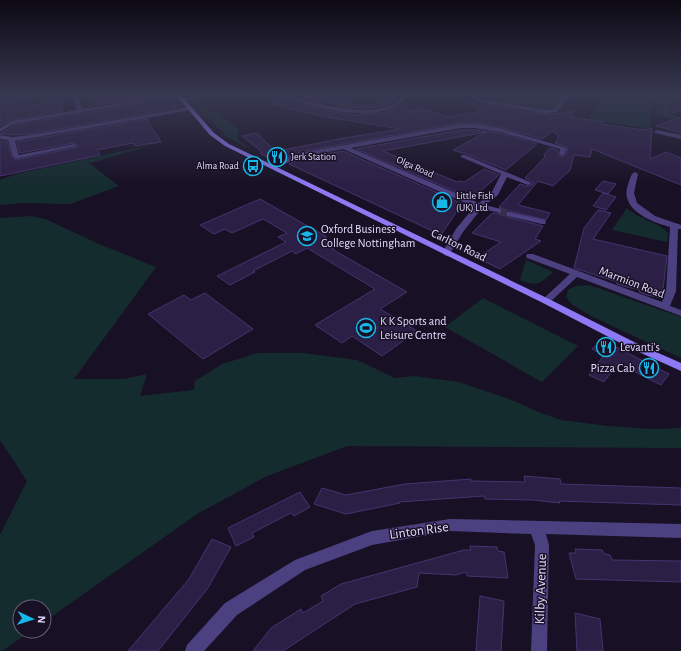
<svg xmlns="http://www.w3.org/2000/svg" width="681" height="651" viewBox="0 0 681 651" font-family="'Alegreya Sans',sans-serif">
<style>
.green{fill:#152c2f}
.building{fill:#2c1f45;stroke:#47336f}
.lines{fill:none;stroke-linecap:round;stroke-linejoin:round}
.minor-tunnel{stroke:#362f45;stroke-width:8;stroke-dasharray:8 3.5;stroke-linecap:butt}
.minor{fill:#4c4180;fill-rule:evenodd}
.secondary{fill:#8c79f3;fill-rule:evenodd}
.labels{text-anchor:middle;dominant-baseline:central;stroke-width:3;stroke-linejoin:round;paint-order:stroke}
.far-poi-label{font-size:10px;fill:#e2d9fc;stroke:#181125;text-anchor:start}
.far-street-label{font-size:10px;fill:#e2d9fc;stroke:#181125}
.poi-label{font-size:12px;fill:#e2d9fc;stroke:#181125;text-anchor:start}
.street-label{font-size:12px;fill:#e2d9fc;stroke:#181125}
.near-street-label{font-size:14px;fill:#e2d9fc;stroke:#181125}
</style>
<rect width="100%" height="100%" fill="#181125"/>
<path class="green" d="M479,94H551L557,97L563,96L554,109L550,107L544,108L547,110L528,108L530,106L521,105L520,107L482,101L488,100L483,96L477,97Z
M601,94H653L650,129L589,120Z
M658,100L670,102L667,113L681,118V122L656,115Z
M194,103H197L205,110L219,113L239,130L237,139L247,147H245L226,136Z
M155,144L91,163L85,160L119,186L70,204L22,203L0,205V180L16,174Z
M627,208C637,219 661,223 668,233L667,242L612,230Z
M31,216L45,219L99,244L156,267L74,379H124L147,374L140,396L194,390L195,381L222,364L258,353H303L357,360L395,378L414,376L459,382L517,402L538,412L561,420L608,426L653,429L681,428V448L347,446L267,476L197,514L44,622V607H20V631H31L2,651H0V535L27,481L0,440V218Z
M526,260L553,272C540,284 537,287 520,280Z
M589,285L681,317V358L591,316L573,305L566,297L568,290L576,286Z
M483,298L578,346L542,382L445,327Z"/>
<path class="building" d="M88,94H168L95,105Z
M296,94H307L354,105H371L394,98V102L381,107L365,108L346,107L292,95Z
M666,96L681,97V110L665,116Z
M27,97L30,105L58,101L63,111L12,120L0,126V101Z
M172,98L176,104V108L30,134L13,135L0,134L15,125Z
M282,100L327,111L356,115L385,112L399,105L416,112L417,107L449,117L482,111L468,102L546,115L574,111L571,117L602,122L601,124L644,130L652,128L650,159L666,152L681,158V185L592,149L590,157L574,155L570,170L553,186L538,181L518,205L550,213L546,220L510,211H506L507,217L543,226L535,239L541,241L500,269L477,258L501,242L472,233L489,216L493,213L502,214V208L499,207L520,184L527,186L533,184V182L525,178L545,157L544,155L550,148L558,150V155L561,157L566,155L568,147L555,143L559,137L553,131L542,139L500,127L474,123H461L300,152L280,161L277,159L273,161L260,153L262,152L242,136L257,133L273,149L278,151L344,138L401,129L321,116L272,104Z
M681,117V133L656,126Z
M147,119L161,142L135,146L133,143L97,150L100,155L0,176V141H7L12,157L16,160L77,147L78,146L74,143L20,153L17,142Z
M461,130H474L500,133L537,144L506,170L466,154L453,150L486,132L383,151L457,182L460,181L464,182L484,169L499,175L476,195L471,193L468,197L356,149Z
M343,151L463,204L458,207H460L441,235L289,164L302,158Z
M603,181L616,184L608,194L595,190Z
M603,193L616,197L606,210L593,206Z
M260,199L327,237L322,239L336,247L332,249L407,292L380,309L417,331L382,356L352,336L342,343L315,325L375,289L307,248L296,254L292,251L253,271L255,272L230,285L217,276L286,242L278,237L287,233L263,219L232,233L225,229L214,234L200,225Z
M598,210L611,213L593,239L667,256L662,298L647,295L639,292L640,290L627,287L617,284V282L574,268L584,228Z
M205,293L253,329L203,359L148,314L184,295L191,300Z
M602,340L659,369L669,374L661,385L618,363L604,382L589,375L604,355L592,349Z
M524,476L560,479L561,484L681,488V505L559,501L560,503L533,500L485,499L484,496L399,502L400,503L346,514L314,504L322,488L346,495L405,484L471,479V481L525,482Z
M300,492L310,507L294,516L291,513L252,533L254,537L236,546L228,528Z
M212,539L231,547L208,588L158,651H128L189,579Z
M470,546L497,547L498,551L504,552L508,578L467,576L466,572L456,575L419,573L417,587L355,604L283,651H253L271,628L301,609L303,613L323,601L321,596L341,584L464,550H471Z
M575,549L602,550L604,554L610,555L612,560L681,561V582L576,579L569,553H576Z
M480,596L504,601L501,651H476Z
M575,613L600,619L603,651H577Z"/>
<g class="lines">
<path class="minor-tunnel" d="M498,211L510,214"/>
<path class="minor" d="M72,94H77L82,109L176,94L181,95L14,124L0,132V128L12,121L77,110Z
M208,94H221L181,101L178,99Z
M273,94H281C307,101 388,126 404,94H408L409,96C381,124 333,112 300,102C291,100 280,99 273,94Z
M474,94H479L477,97L483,100L546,110L554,109L563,96L561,94H570L558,111L546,114L480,102L472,98Z
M190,107L193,109L192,110L15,141L19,155L74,144L77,146L16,159L13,157L8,140L0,139V135L13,137L30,135Z
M461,124H474L500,128L567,148L565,154L562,156L559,154L560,149L500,132L474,128H461L351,148L479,203L492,192L501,174L461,157V155H465L530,182L532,183L528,185L507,177L498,195L485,205L501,209V213L481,209L463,232L449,255L446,256L442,253L456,229L474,207L343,149L302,157L272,169L269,167L300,153Z
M657,130L681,135V139L655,133L654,132Z
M635,172L638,174L634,193L637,203L655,216L681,225V229H678L676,291L670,306L681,310V316L577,277L549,303H543L541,301L543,299L570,274L527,258L526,256L527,254H533L662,302L666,291L670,227C656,223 632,215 627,198C625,191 629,181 632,174Z
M507,212H510L545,220L546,222L545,224H542L507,216Z
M450,519L681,524V538L546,534L549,545L547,651H531L535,545L531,534L450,531L372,545L305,570L237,615L204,651H185L187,645L225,603L295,560L372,531Z"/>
<path class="secondary" d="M175,94H180L214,133L229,144L549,299L638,344L681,363V371L630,348L543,303L225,146L210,135Z"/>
</g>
<linearGradient id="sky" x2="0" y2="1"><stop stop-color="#0d0914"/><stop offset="0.51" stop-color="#373851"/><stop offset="1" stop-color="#373851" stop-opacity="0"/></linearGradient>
<rect width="681" height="185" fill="url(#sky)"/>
<defs>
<symbol id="restaurant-ring" viewBox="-11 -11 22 22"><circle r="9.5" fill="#181125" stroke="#16b8ea" stroke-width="1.5"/><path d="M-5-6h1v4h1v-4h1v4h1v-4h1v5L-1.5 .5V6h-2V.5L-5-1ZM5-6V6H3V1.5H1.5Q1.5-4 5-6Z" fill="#16b8ea"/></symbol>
<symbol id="bus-ring" viewBox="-11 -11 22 22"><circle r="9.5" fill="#181125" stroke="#16b8ea" stroke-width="1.5"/><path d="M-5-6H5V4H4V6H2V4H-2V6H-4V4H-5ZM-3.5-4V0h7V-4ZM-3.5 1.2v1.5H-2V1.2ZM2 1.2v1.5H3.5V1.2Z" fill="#16b8ea"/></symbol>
<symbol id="shop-ring" viewBox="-11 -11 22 22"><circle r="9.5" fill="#181125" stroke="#16b8ea" stroke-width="1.5"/><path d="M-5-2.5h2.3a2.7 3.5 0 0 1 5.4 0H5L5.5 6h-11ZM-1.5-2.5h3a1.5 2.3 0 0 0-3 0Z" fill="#16b8ea"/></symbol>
<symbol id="university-ring" viewBox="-11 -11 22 22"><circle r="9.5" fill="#181125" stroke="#16b8ea" stroke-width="1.5"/><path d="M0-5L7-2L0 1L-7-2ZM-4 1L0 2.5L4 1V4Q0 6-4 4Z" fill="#16b8ea"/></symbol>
<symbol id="stadium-ring" viewBox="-11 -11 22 22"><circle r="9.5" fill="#181125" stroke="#16b8ea" stroke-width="1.5"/><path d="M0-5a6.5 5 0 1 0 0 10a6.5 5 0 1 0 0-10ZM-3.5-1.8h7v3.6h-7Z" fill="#16b8ea"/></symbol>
</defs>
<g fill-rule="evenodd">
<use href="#restaurant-ring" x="266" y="146" width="22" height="22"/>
<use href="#bus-ring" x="242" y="155" width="22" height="22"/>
<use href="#shop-ring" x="431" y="191" width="22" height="22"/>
<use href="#university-ring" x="296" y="225" width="22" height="22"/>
<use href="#stadium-ring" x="355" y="317" width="22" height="22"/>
<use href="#restaurant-ring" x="595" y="336" width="22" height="22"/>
<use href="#restaurant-ring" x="638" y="357" width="22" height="22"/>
</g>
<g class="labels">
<g class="far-poi-label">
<text x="291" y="157">Jerk Station</text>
<text x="239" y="166" text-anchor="end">Alma Road</text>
<text x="456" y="196">Little Fish<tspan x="456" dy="12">(UK) Ltd</tspan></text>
</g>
<g class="far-street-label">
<text transform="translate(415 167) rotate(24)">Olga Road</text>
</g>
<g class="poi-label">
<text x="321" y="229">Oxford Business<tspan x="321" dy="14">College Nottingham</tspan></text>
<text x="380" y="321">K K Sports and<tspan x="380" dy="14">Leisure Centre</tspan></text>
<text x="620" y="347">Levanti's</text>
<text x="635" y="368" text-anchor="end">Pizza Cab</text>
</g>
<g class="street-label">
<text transform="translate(459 245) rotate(26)">Carlton Road</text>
<text transform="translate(632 282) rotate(21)">Marmion Road</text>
</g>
<g class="near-street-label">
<text transform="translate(419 531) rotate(-8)">Linton Rise</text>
<text transform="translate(541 589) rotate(-88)">Kilby Avenue</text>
</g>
</g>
<g transform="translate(32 619) rotate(94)"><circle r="19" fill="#181125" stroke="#69617b"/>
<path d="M0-3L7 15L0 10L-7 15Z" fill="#16b8ea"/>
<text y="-6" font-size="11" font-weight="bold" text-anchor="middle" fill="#e2d9fc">N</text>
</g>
</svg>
